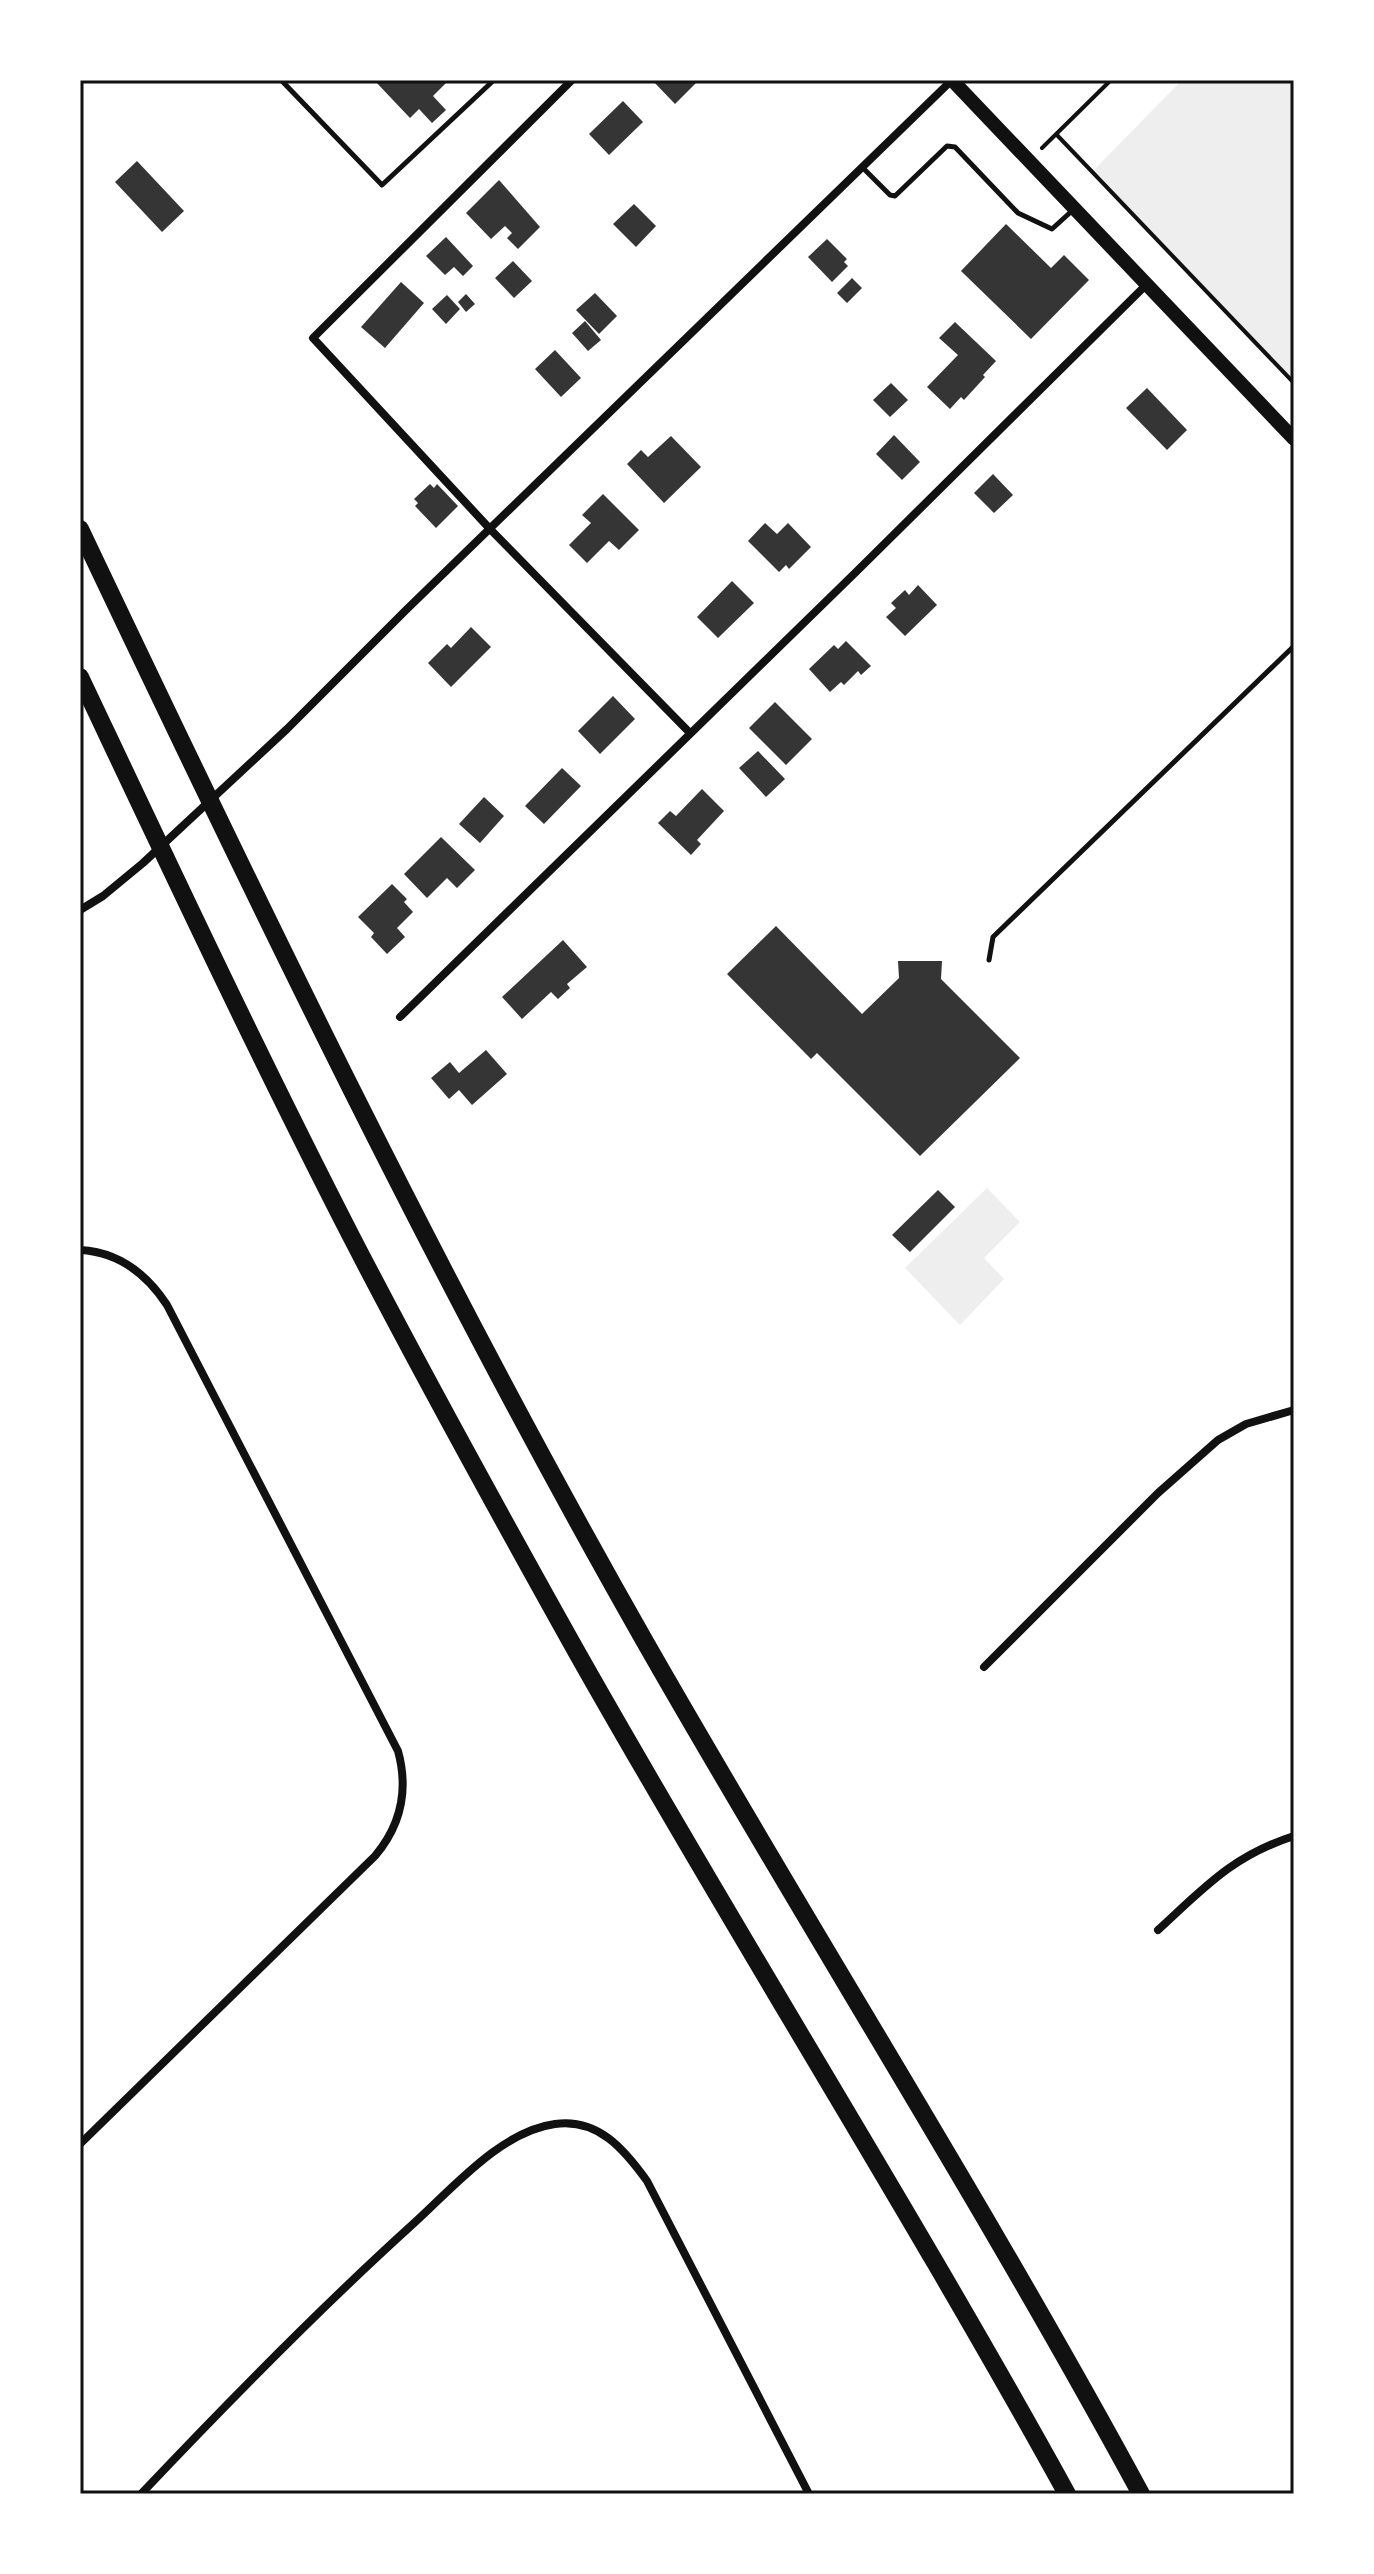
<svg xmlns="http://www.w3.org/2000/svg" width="1374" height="2574" viewBox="0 0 1374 2574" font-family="Karla,sans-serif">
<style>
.green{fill:#eee}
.building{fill:#353535}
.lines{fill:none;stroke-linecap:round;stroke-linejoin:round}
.path{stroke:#111;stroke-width:4}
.service{stroke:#111;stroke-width:5}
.minor{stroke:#111;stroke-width:8}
.tertiary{stroke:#111;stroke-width:14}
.trunk{stroke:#111;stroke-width:18}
.neatline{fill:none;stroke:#111;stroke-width:3}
</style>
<rect width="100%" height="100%" fill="#fff"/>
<path class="green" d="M1182,80H1294V383L1094,170Z
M987,1188L1020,1222L984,1258L1004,1279L960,1325L905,1268Z"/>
<path class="building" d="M374,80H449L433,96L446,110L432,123L419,109L410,118Z
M652,80H699L675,104Z
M623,101L643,122L609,155L589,134Z
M137,161L184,211L162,232L115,182Z
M499,180L540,227L518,249L507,238L512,233L505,226L491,239L466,213Z
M634,204L656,226L636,247L613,224Z
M1006,224L1051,268L1064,255L1089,280L1031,339L961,271Z
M446,237L473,266L463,276L454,267L445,275L426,256Z
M827,239L847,259L844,262L848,266L832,282L808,257Z
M513,261L532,281L514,298L495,278Z
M852,278L862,288L847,303L837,293Z
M401,282L424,303L385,348L361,327Z
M595,293L617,316L599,334L576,310Z
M466,294L475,304L466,312L458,302Z
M447,295L460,309L446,324L432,309Z
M585,321L601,340L588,351L572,333Z
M955,322L996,361L983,375L985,377L964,400L961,397L950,409L927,387L958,355L939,338Z
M555,350L581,378L561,397L535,369Z
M891,383L908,400L890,417L873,400Z
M1147,388L1187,430L1167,450L1126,408Z
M894,435L920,462L902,480L876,454Z
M671,436L701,467L664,503L627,464L641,450L648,457Z
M993,474L1013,495L994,513L974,493Z
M430,484L434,488L437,484L458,506L436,528L415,506L418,503L414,499Z
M603,494L639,530L619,550L609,541L587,563L569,545L591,523L582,515Z
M765,523L777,534L788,523L811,547L789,569L786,565L779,572L748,541Z
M732,581L754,603L718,638L697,617Z
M918,585L937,605L905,636L886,617L896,608L891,603L905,590L909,595Z
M471,627L491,647L451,687L428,663L447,644L451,648Z
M846,641L871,666L861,675L858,671L844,685L841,682L830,692L809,669L834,645L838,649Z
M613,696L635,719L600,754L578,731Z
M775,702L812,739L786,765L749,728Z
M758,751L785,779L766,797L739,768Z
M562,768L581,786L544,824L525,806Z
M702,789L724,811L697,840L701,844L691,855L658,823L670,811L676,816Z
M484,797L504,816L480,843L459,824Z
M441,837L475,870L457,888L447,878L427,898L404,874Z
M392,884L407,899L404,902L413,912L397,928L405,937L387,954L371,937L374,933L358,917Z
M776,926L862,1014L899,978L898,961H942L941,979L1020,1058L920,1156L817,1053L811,1059L727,974Z
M563,940L587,967L567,984L570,988L558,999L551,992L522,1019L502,997Z
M486,1050L507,1074L472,1105L459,1090L449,1099L431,1078L450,1062L459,1073Z
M938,1190L955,1207L910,1252L892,1235Z"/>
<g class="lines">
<path class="path" d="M1056,134L1294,383
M1042,148L1111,80"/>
<path class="service" d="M281,80L382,185L494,80
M862,167L890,195L895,196L947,146L955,147L1018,213L1052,229L1074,209
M989,960L993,937L1294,646"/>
<path class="minor" d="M572,80L313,338L490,529L690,733
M80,910L103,896L143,863L287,729L406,610L952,80
M400,1017L856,572L1147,284
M80,1250C119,1252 146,1273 167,1305L398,1751C409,1791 401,1825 375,1856L80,2144
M984,1667L1158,1493L1218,1440L1246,1424L1294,1410
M1158,1930C1204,1888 1232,1856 1294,1836
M141,2494C229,2401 318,2310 413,2224C452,2189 501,2131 555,2124C598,2118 624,2149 647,2181L809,2494"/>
<path class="tertiary" d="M952,80L1294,439"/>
<path class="trunk" d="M80,529C258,904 438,1278 644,1640C807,1926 984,2204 1141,2494
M80,677C169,865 257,1053 352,1238C424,1377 499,1513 575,1649C735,1933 910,2209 1067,2494"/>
</g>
<rect width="1374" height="2574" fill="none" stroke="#ffffff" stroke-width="164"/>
<rect x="82" y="82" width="1210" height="2410" class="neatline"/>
</svg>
